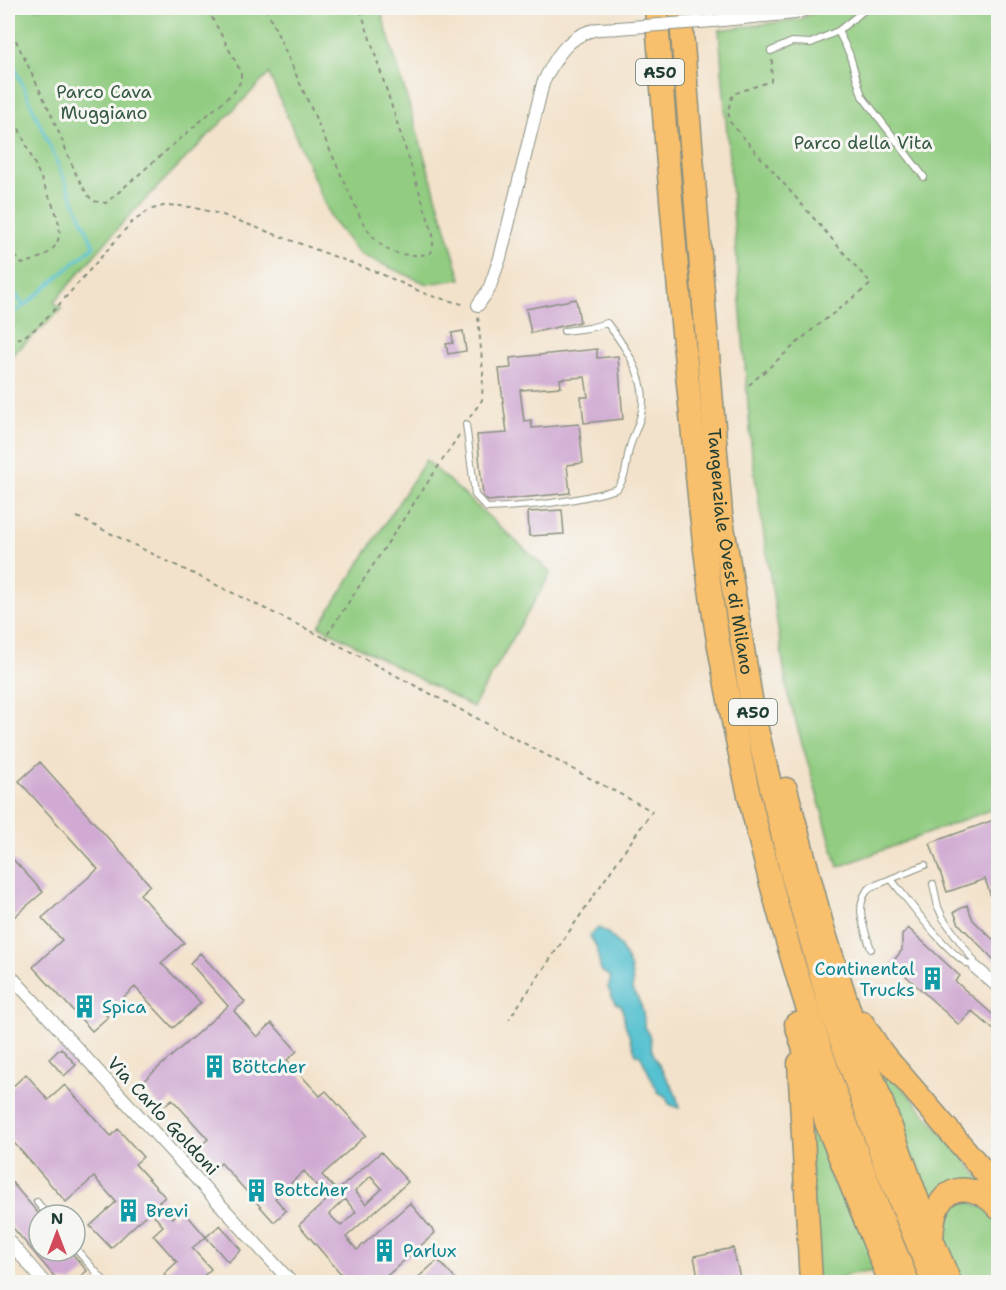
<svg xmlns="http://www.w3.org/2000/svg" width="1006" height="1290" viewBox="0 0 1006 1290" font-family="'Shantell Sans',sans-serif">
<style>
.green{fill:#91cc81;stroke:#58845a;stroke-width:1.5}
.water{fill:#56c1d0;stroke:#3a7f82;stroke-width:1.5}
.lines{fill:none;stroke-linecap:round;stroke-linejoin:round}
.stream{stroke:#56c1d0;stroke-width:3}
.building{fill:#d0aad3;fill-rule:evenodd}
.service-casing{stroke:#899080;stroke-width:8}
.minor-casing{stroke:#899080;stroke-width:14}
.motorway-casing{stroke:#899080;stroke-width:25}
.path{stroke:#899080;stroke-width:2;stroke-dasharray:4.5 4.5;stroke-linecap:butt}
.service{stroke:#fff;stroke-width:6}
.minor{stroke:#fff;stroke-width:12}
.motorway{stroke:#f8bf6c;stroke-width:22}
.minor-bridge-casing{stroke:#899080;stroke-width:14;stroke-linecap:butt}
.minor-bridge{stroke:#fff;stroke-width:12}
.labels{text-anchor:middle;dominant-baseline:central;stroke-width:6;stroke-linejoin:round;paint-order:stroke}
.shield{fill:#f6f6f2;stroke:#60746d;stroke-width:1.5}
.shield-label{font-size:16px;font-weight:bold;fill:#1f3d34}
.park-label{font-size:18px;fill:#365a43;stroke:#f6f6f2}
.street-label{font-size:18px;fill:#1f3d34;stroke:#f6f6f2}
.culture-label{font-size:18px;fill:#0d838f;stroke:#f6f6f2;text-anchor:start}
</style>
<rect width="100%" height="100%" fill="#f6f6f2"/>
<filter id="ink" filterUnits="userSpaceOnUse"><feTurbulence type="fractalNoise" baseFrequency=".0167" numOctaves="2"/><feDisplacementMap in="SourceGraphic" scale="12" xChannelSelector="R" yChannelSelector="G"/><feConvolveMatrix kernelMatrix="1 2 1 2 8 2 1 2 1" color-interpolation-filters="sRGB"/></filter>
<filter id="wash" filterUnits="userSpaceOnUse"><feTurbulence type="fractalNoise" baseFrequency=".008" numOctaves="4" result="noise"/><feDisplacementMap in="SourceGraphic" scale="24" xChannelSelector="R" yChannelSelector="G"/><feGaussianBlur stdDeviation="1.35" result="paint"/><feColorMatrix in="noise" values="0 0 0 0 0 0 0 0 0 0 0 0 0 0 0 0 0 1.4 0 .05"/><feComposite in="paint" operator="in"/></filter>
<g filter="url(#wash)">
<rect width="100%" height="100%" fill="#f3e2cb"/>
<path class="green" d="M8,8H380L461,279L427,284L359,254L332,220L269,74L126,219L54,302L62,309L8,359Z
M823,8H998V807L838,867L788,695L752,456L719,30L801,19Z
M426,460L551,573L473,707L319,626Z
M869,1048L992,1192L928,1203Z
M808,1100L879,1271L850,1274L834,1282H816Z
M955,1195L998,1214V1282H957L942,1249L943,1204Z"/>
<path class="water" d="M598,928C619,936 636,968 632,990C641,1001 645,1013 644,1027C651,1034 650,1041 652,1050C658,1070 677,1086 679,1108L669,1104L665,1096L658,1092L640,1055L636,1054L625,1024L622,1006L615,1003L608,988L611,977L601,971L596,946L590,936Z"/>
<g class="lines">
<path class="stream" d="M8,52L94,246L24,306L8,316
M8,284L24,306"/>
</g>
<g id="blocks">
<path class="building" d="M576,299L580,322L531,333L526,309Z
M463,331L466,351L448,354L446,344L453,343L452,333Z
M597,349V358L618,356L623,419L584,423L581,397H588L585,377L560,379L561,387L520,390L524,421L531,420L532,428L579,424L583,463L567,465L570,493L488,501L483,496L477,435L507,433L499,369L511,368L510,358Z
M562,510L564,534L529,536L528,512Z
M40,762L150,885L140,894L184,943L161,963L201,1003L173,1028L135,987L105,1014L108,1017L92,1031L33,967L62,940L42,918L98,869L19,781Z
M999,818V914L997,915L985,879L947,892L930,843Z
M8,854L43,892L14,917L8,910Z
M967,905L973,920L999,945V955L994,960L959,924L954,912Z
M908,928L960,976L955,981L999,1020V1026L995,1031L972,1011L959,1025L892,963L902,950V935Z
M200,953L245,1002L234,1011L257,1037L272,1023L297,1051L287,1060L320,1096L326,1091L366,1135L322,1175L337,1191L381,1152L408,1182L346,1237L357,1250L410,1203L435,1233L380,1282H348L299,1225L328,1199L304,1171L275,1198L286,1211L274,1222L221,1163L212,1171L205,1164L206,1162L196,1150L208,1139L172,1099L162,1108L140,1084L228,1006L190,963ZM371,1176L382,1189L366,1204L355,1191ZM345,1199L356,1212L341,1226L329,1214Z
M61,1048L76,1065L64,1076L49,1059Z
M26,1074L48,1100L65,1085L111,1136L118,1129L143,1157L135,1164L165,1197L159,1202L173,1218L182,1209L206,1237L192,1248L211,1269L197,1282H171L164,1274L177,1262L153,1235L163,1226L150,1211L111,1248L90,1226L116,1202L94,1177L66,1202L8,1136V1091Z
M8,1178L39,1214V1251H70L87,1271L73,1282H59L8,1222Z
M220,1225L241,1250L228,1262L206,1237Z
M733,1248L741,1282H699L694,1256Z
M438,1260L458,1282H413L431,1266Z"/>
</g>
</g>
<g filter="url(#ink)">
<use href="#blocks" fill-opacity="0" stroke="#899080" stroke-width="1.5"/>
<g class="lines">
<defs>
<path id="service" d="M838,31L849,53L862,96L924,177
M771,51L792,42L811,43L838,31L867,8
M466,424L475,495L487,508C531,506 575,502 617,489C628,473 625,467 629,450C633,433 643,419 643,401C643,372 624,345 607,323L589,328L564,331
M891,879C907,899 953,963 976,967
M933,884L938,907L943,918L974,961L976,968
M871,949C865,931 852,902 871,887L925,865
M37,1202L47,1215
M75,1248L105,1282
M89,1282L98,1275"/>
<path id="minor" d="M713,21L795,13L810,8
M478,305L489,289L500,258L543,83C554,60 567,36 594,30C602,28 611,29 618,28
M976,968L998,987
M8,973L291,1282
M8,1240L44,1282"/>
<g id="motorway">
<path d="M656,8C665,136 676,265 689,394C698,487 706,581 724,674C762,884 826,1086 908,1282"/>
<path id="s1" d="M680,8L721,514L754,717L792,875L832,1014L886,1167L933,1282"/>
<path d="M786,789L823,928L859,1040L932,1239L950,1282"/>
<path d="M862,1022L883,1054L998,1188"/>
<path d="M796,1024L827,1125L890,1282"/>
<path d="M799,1063L811,1282"/>
<path d="M932,1238C933,1227 933,1215 939,1205C953,1179 983,1190 998,1208"/>
</g>
</defs>
<use href="#service" class="service-casing"/>
<use href="#minor" class="minor-casing"/>
<use href="#motorway" class="motorway-casing"/>
<path class="path" d="M266,8L361,219C380,250 391,258 429,254L433,250V234L360,8
M8,24L52,116L76,174L87,194L93,201L106,203L234,92L241,81V72L207,8
M8,104L55,210C67,243 54,255 22,264L8,247
M8,339L22,338L35,329L58,306L131,223L149,210L167,205L191,207L220,214L379,273L428,295L466,305
M749,385L813,329L871,284L730,122L728,110L733,94L771,81L772,60
M470,417L482,400L483,373L478,316
M459,435L325,638L652,811L509,1019
M77,517L325,638"/>
<use href="#service" class="service"/>
<use href="#minor" class="minor"/>
<use href="#motorway" class="motorway"/>
<defs>
<path id="minor-bridge" d="M618,28L713,21"/>
</defs>
<use href="#minor-bridge" class="minor-bridge-casing"/>
<use href="#minor-bridge" class="minor-bridge"/>
</g>
</g>
<defs>
<symbol id="building-bare" viewBox="-9 -9 18 18"><path d="M-4-6H4V6H1V3H-1V6H-4ZM-2.5-4.3h1.7v1.8h-1.7ZM.8-4.3h1.7v1.8H.8ZM-2.5-1h1.7V.8h-1.7ZM.8-1h1.7V.8H.8Z" fill="#0f9aa8" stroke="#f6f6f2" stroke-width="2.5" paint-order="stroke"/></symbol>
</defs>
<g fill-rule="evenodd">
<use href="#building-bare" x="916" y="962" width="33" height="33"/>
<use href="#building-bare" x="68" y="990" width="33" height="33"/>
<use href="#building-bare" x="198" y="1050" width="33" height="33"/>
<use href="#building-bare" x="240" y="1174" width="33" height="33"/>
<use href="#building-bare" x="112" y="1194" width="33" height="33"/>
<use href="#building-bare" x="368" y="1234" width="33" height="33"/>
</g>
<g class="labels">
<g class="shield">
<rect x="636" y="59" width="48" height="26" rx="4.5"/>
<rect x="729" y="699" width="48" height="26" rx="4.5"/>
</g>
<g class="shield-label">
<text x="660" y="72">A50</text>
<text x="753" y="712">A50</text>
</g>
<g class="park-label">
<text x="104" y="92">Parco Cava<tspan x="104" dy="21">Muggiano</tspan></text>
<text x="863" y="143">Parco della Vita</text>
</g>
<g class="street-label">
<text stroke="none"><textPath href="#s1" startOffset="546">Tangenziale Ovest di Milano</textPath></text>
<text transform="translate(163 1116) rotate(47)">Via Carlo Goldoni</text>
</g>
<g class="culture-label">
<text x="915" y="969" text-anchor="end">Continental<tspan x="915" dy="21">Trucks</tspan></text>
<text x="102" y="1007">Spica</text>
<text x="232" y="1067">Böttcher</text>
<text x="274" y="1190">Bottcher</text>
<text x="146" y="1211">Brevi</text>
<text x="403" y="1251">Parlux</text>
</g>
</g>
<rect width="1006" height="1290" fill="none" stroke="#f6f6f2" stroke-width="30"/>
<g transform="translate(57 1233)"><circle r="28" fill="#f6f6f2" stroke="#a0aca6" stroke-width="1.5"/>
<path d="M0-4.5L10 22L0 15L-10 22Z" fill="#d1495b"/>
<text y="-9" font-size="16" font-weight="bold" text-anchor="middle" fill="#1f3d34">N</text>
</g>
</svg>
